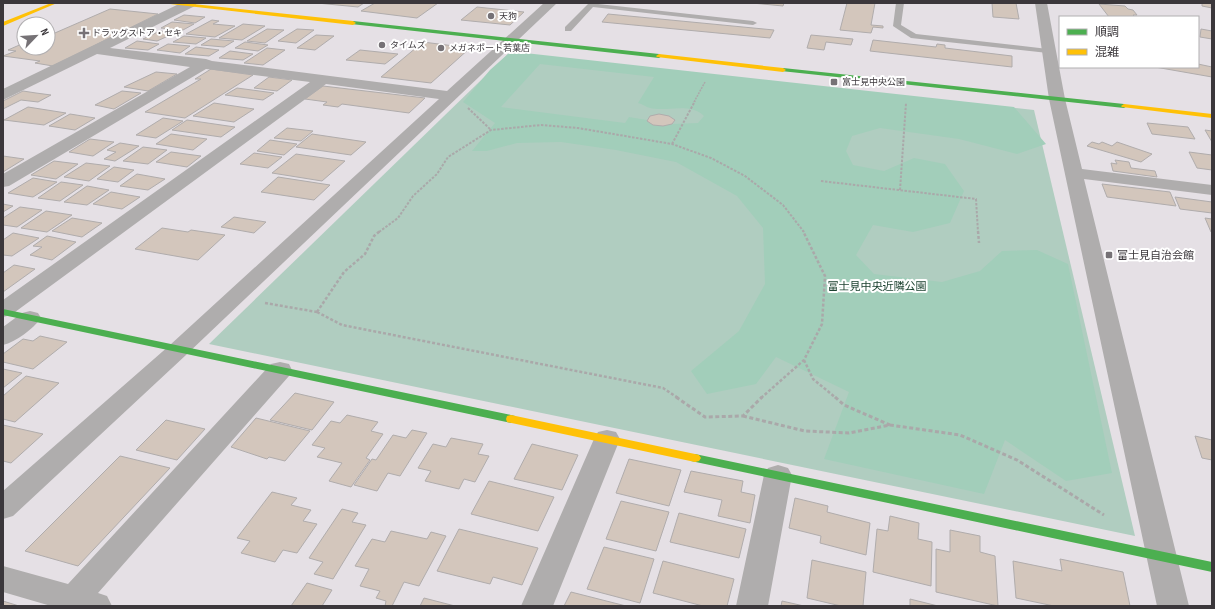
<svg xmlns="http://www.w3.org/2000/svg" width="1215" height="609" viewBox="0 0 1215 609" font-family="'Sofia Sans Condensed','Noto Sans JP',sans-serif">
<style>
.green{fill:#b0cdc0}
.forest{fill:#a2ceba;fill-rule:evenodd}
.building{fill:#d3c6bc;stroke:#b0acac}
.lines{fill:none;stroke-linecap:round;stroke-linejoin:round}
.path-far3{stroke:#aaa8a9;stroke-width:1.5;stroke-dasharray:2 1;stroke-linecap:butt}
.path-far2{stroke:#aaa8a9;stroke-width:2;stroke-dasharray:2.5 1.5;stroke-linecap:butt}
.path-far1{stroke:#aaa8a9;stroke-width:2.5;stroke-dasharray:3 2;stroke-linecap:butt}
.path{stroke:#aaa8a9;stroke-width:3;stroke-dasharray:4 2.5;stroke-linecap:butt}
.lane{fill:#afadad;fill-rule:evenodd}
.street{fill:#afadad;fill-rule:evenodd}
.fast{fill:#4caf50;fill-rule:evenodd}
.slow{fill:#ffc107;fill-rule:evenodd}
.poi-dot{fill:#767276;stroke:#fff;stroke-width:1.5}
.labels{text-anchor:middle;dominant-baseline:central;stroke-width:4;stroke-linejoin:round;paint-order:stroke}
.far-poi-label{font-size:9px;fill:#3b373b;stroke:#fff;text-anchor:start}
.poi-label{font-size:11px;fill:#3b373b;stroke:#fff;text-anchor:start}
.park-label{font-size:11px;fill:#1c4230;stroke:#fff}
</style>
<rect width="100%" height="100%" fill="#e5e0e5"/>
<path class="green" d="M509,53L1034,110L1135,536L209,344Z"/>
<path class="forest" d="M525,53L1014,107L1046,144L1017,154L959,139L880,128L852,136L846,151L853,165L884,171L914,158L945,164L964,191L950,223L913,232L873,225L856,255L874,274L942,282L980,271L1002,251L1037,250L1068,264L1112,473L1066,481L1005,440L984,494L824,459L849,392L776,357L756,384L707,394L691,371L739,331L765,284L763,228L737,196L676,162L616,150L561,142L517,143L487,151H472L495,123L463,102L490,70L508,54ZM540,64L654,77L638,103C642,104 646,107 650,108C667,112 690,102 704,116L698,123L671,124L629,117L625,123L501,107Z"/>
<path class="building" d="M317,3H364L358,7Z
M375,3H438L417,18L361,11Z
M752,3H784L783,6Z
M847,3H875L871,25L883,26V28L873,27L871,33L840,30Z
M992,3H1016L1019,19L993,17Z
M1202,3H1212V8L1202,6Z
M1099,4L1125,6L1128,9L1133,10L1137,15H1133L1135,17H1109Z
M477,7L524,12L510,25L461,20Z
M110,9L158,14L53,66L35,63L40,61L3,56L16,51L8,50L24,43V48H48V36Z
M608,14L774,30L770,38L602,22Z
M184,15L205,17L195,23L174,20Z
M212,20L219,21L213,24L235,26L215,37L186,34Z
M172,22L194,24L183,30L161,28Z
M243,24L265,26L242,40L219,38Z
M267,29L284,30L265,43L247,41Z
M297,29L314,30L296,43L278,41Z
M1201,29L1212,31V39L1200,37Z
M160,31L175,33L157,41L143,39Z
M316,35L334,36L315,50L297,48Z
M811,35L853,39L851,45L826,42L824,50L807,48Z
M184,36L206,38L196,44L173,42Z
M211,39L234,41L224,47L201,45Z
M873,40L936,47L937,44L945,45V48L1012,56V67L870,51Z
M137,41L159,44L148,50L125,48Z
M245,42L268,45L258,51L235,48Z
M423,42L470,48L431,83L381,77Z
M168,44L190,46L180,53L157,50Z
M196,47L219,50L209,56L185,54Z
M267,48L285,50L263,65L244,63Z
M360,50L398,54L385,64L346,60Z
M230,51L253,54L243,60L219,58Z
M1198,64L1212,67V77L1155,67H1198Z
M211,69L253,75L185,118L145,112L201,79H195Z
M156,72L177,74L148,91L124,87Z
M269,77L292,80L277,91L254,88Z
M323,86L425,98L409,113L342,104L338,107L323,105L327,102L305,99Z
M237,88L274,93L263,100L225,95Z
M23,91L36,93L51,95L38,102L21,100L3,109V101Z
M122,91L141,93L114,109L95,105Z
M214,103L254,109L234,122L193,116Z
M28,107L66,113L44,125L4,120Z
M70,114L95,118L75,130L49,126Z
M659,114L669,116L675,120L672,124L663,126L653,125L647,121L650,116Z
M163,118L183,121L156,138L136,135Z
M187,120L235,127L221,137L172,130Z
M1147,123L1188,127L1195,139L1152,134Z
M287,128L313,131L301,141L274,138Z
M1205,130L1212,131V142Z
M171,134L207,139L193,150L156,144Z
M312,134L366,142L351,155L296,147Z
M90,139L114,142L93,156L69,152Z
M270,140L297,144L284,155L257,151Z
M1092,142L1099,144L1102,142L1112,146L1117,142L1152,154L1141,162L1087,146Z
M120,143L139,146L115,161L104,159L116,152L107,150Z
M143,147L167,150L148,164L123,161Z
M171,152L201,156L187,167L156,162Z
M1189,152L1212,155V170L1197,168Z
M254,153L282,157L268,168L240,164Z
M296,154L345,161L322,181L272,173Z
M3,156L24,159L3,172Z
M1115,160L1129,162L1131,168L1155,171L1157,177L1113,171L1111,163L1117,164Z
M54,161L78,164L56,179L31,175Z
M86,163L110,166L89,181L64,177Z
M114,167L134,170L118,182L97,179Z
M137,174L165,179L148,190L120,186Z
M278,177L330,185L314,200L261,192Z
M33,178L57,182L33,197L8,193Z
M61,182L83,185L60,201L38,198Z
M1102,184L1170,192L1176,206L1107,197Z
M87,186L109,190L87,205L64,202Z
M111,192L140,197L122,209L93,204Z
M1175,197L1212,202V213L1180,209Z
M3,204L13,206L3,212Z
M20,207L42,210L17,227L3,225V218Z
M46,211L72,215L47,232L21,228Z
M234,217L266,222L254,233L221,227Z
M72,218L102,223L82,237L52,231Z
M1205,218L1212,219V232H1211Z
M162,228L188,232L191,230L225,235L198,260L135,249Z
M13,233L39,238L12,256L3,255V240Z
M47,236L76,242L52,260L30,255L42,247L33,246Z
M14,265L35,269L3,292V273Z
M40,336L67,342L33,369L3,362V354L23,339L33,341Z
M3,369L22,373L3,388Z
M26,376L59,383L15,422L3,419V396Z
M295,393L334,402L312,430L270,420Z
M347,415L378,422L371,431L383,434L366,458L370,460L351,487L329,481L342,463L317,457L325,448L312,445L331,421L340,423Z
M256,418L310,431L285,461L269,457L267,459L231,447Z
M166,420L205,429L177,460L136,450Z
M3,425L43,434L11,463L3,461Z
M412,430L427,433L400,476L388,473L377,491L354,485L372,459L376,460L393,435L406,438Z
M1195,436L1212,440V460L1202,458Z
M451,438L483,444L478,454L489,456L475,482L464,479L459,489L425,481L431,471L418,468L433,444L446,447Z
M532,444L578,455L562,490L514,479Z
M120,456L170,468L78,566L25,551Z
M629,459L681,470L669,506L616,493Z
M691,471L743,481L741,492L755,495L750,523L718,516L722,500L684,492Z
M489,481L554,497L538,531L471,514Z
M272,492L297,498L291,505L311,510L303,521L317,524L297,553L283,550L275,562L241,553L250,541L237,538Z
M795,498L828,506L827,512L870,523L866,555L820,543L821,536L789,528Z
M621,501L669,512L656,551L606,539Z
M342,509L358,513L352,522L366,525L333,579L314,574L323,562L309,558Z
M679,513L746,529L739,558L670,542Z
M890,516L919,523L918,539L932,542L931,586L873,572L877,529L888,531Z
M459,529L538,548L522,585L493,577L490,584L437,571Z
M950,530L980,536V552L995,556L998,606L936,592V549L950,552Z
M391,531L427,539L431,532L446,536L419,586L404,582L392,606H385L386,601L376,598L380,591L360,586L369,569L355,566L372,539L385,542Z
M604,547L654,559L640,603L587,589Z
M1060,559L1123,572L1130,606H1054L1016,598L1013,561L1062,571Z
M812,560L866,572L863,606H841L807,598Z
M663,561L734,579L727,606H703L653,593Z
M307,583L332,590L322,606H291Z
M571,592L626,606H564Z
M424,598L455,606H420Z
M910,599L938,606H910Z
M3,601L19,606H3Z
M782,601L804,606H781Z"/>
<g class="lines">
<path class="path-far3" d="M694,102L705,82"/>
<path class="path-far2" d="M468,108L491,130
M672,144L695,101
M821,181L976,199L978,232
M900,190L906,103
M379,232L398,218L413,196L437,174L448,157L491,130L541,125L578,128L672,144L711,158L745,176L783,205L804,232"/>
<path class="path-far1" d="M978,231L979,243
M265,303L317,312
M317,312L342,325L663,388L678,398
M317,312L344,272L365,254L374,236L380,231
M804,360L813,379L836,398
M761,398L804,360L822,324L825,276L803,231"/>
<path class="path" d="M676,397L705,417L743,416L762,397
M835,397L844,405L890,425
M743,416L805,431L849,433L890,425L960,435L1017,460L1104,515"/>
<path class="lane" d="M589,3L753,21L757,23L753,25L593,7L571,31H565V27Z
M896,3H904L901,25L916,34L1048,49L1052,51L1048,53L911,38L893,26Z"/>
<path class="street" d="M181,3H197L195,6L110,48L206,59L212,61L447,91L544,3H557L186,355L13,516L3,519V491L170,345L439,99L326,84L11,315L3,317V300L310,82L206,69L9,186L3,187V174L190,67L97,54L3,100V89Z
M1035,3H1047L1065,99L1082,169L1212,185V195L1084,179L1189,606H1157L1049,99Z
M30,311L38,313L41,318C33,329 16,342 3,345V327L22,313Z
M280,362L289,364L292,370L289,376L98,593L107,596L112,606H51L3,592V566L68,584L271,364Z
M607,430L616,432L620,439L553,606H521L594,439L598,432Z
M778,465L788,468L792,475L768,606H736L764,475L768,468Z"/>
<path class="fast" d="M353,21L659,54L662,56L659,58L351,24L350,23Z
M783,68L1124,104L1127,106L1124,108L781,71L780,70Z
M3,309L511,415L515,416L516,419L515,422L511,423L3,315Z
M695,454L1212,562V572L691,461L689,458L691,455Z"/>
<path class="slow" d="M51,3H57L3,26V22Z
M168,3H184L353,21L356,23L353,25L170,4Z
M659,54L783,68L786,70L783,72L657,57L656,56Z
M1124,104L1212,114V118L1122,107L1121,106Z
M511,415L695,454L699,455L701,458L699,461L695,462L507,422L506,419L507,416Z"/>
</g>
<g class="poi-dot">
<circle cx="491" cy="16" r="4"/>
<path d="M82 27h4v4h4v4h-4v4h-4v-4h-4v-4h4z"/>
<circle cx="382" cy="45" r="4"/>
<circle cx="441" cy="48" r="4"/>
<rect x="830" y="78" width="8" height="8" rx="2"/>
<rect x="1105" y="251" width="8" height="8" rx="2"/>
</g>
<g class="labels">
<g class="far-poi-label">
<text x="499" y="16">天狗</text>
<text x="92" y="33">ドラッグストア・セキ</text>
<text x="390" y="45">タイムズ</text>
<text x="449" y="48">メガネポート若葉店</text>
<text x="842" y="82">富士見中央公園</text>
</g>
<g class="poi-label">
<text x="1117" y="255">富士見自治会館</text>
</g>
<g class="park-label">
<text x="877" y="286">富士見中央近隣公園</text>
</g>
</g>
<rect width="1215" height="609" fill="none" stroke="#3b373b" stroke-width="8"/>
<rect x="1059" y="16" width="140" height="52" fill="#ffffff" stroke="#b1afb1"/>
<rect x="1067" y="29" width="20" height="6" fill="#4caf50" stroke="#b1afb1"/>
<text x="1095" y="36" font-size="12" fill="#3b373b">順調</text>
<rect x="1067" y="49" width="20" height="6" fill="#ffc107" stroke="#b1afb1"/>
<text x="1095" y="56" font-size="12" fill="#3b373b">混雑</text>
<g transform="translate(36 36) rotate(65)"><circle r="19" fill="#ffffff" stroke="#b1afb1"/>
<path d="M0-3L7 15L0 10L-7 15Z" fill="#767276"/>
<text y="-6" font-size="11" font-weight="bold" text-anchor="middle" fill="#3b373b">N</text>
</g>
</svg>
